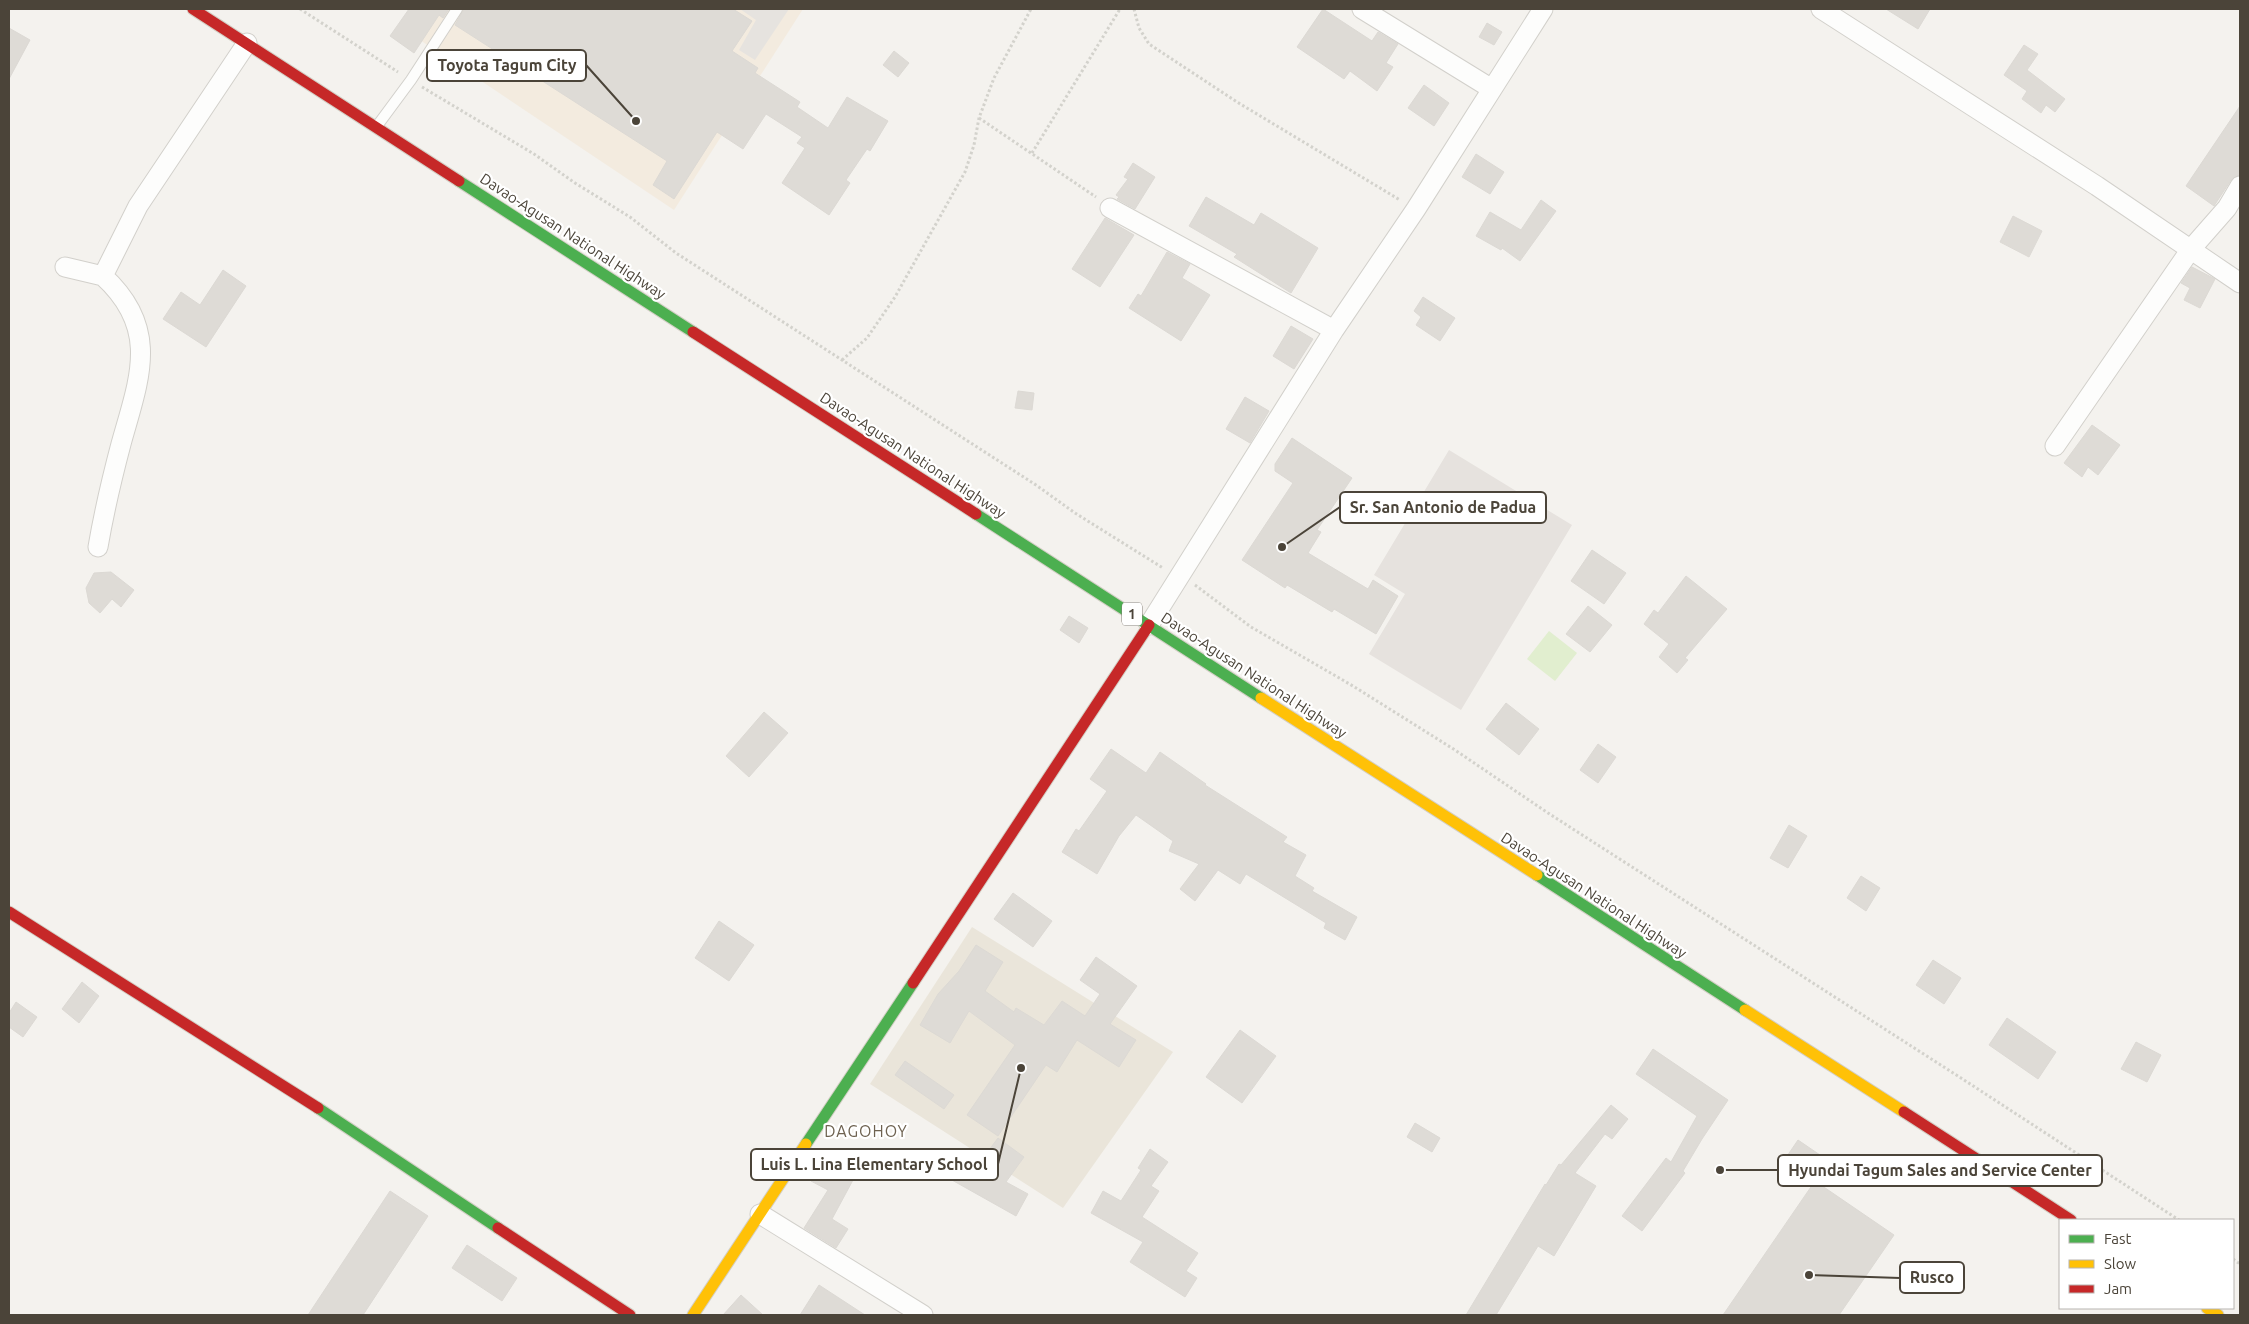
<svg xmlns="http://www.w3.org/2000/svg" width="2249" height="1324" viewBox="0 0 2249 1324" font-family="Ubuntu,sans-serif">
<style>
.commercial{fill:#f3ebdf}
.industrial{fill:#e6e2de}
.education{fill:#eae5da}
.green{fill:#e1eecf}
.parking{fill:#e6e3df}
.building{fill:#dedbd6;stroke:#dcd9d4}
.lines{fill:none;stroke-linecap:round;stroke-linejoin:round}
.lane-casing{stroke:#d2d0cb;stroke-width:12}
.street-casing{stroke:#d2d0cb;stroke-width:21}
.fast-casing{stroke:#d3cfc5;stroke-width:13}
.slow-casing{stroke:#d3cfc5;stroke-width:13}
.jam-casing{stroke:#d3cfc5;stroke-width:13}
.path{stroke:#d3d2cc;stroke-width:3;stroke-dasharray:2.5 2.5;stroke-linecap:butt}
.lane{stroke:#fdfdfc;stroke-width:10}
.street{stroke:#fdfdfc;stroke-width:19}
.fast{stroke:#4caf50;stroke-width:11}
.slow{stroke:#ffc107;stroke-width:11}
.jam{stroke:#c62828;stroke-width:11}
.labels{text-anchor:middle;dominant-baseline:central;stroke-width:4.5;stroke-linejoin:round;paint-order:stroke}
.shield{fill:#fff;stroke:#817c74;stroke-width:1}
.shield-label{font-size:14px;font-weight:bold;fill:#4b4439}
.street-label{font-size:15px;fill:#4b4439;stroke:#fff}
.neighbourhood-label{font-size:16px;letter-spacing:1px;fill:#6e6250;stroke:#fff}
.leader{fill:none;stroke:#4b4439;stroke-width:2}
.callout-dot{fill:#4b4439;stroke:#fff;stroke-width:2}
.callout{fill:#fff;stroke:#4b4439;stroke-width:2}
.callout-label{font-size:16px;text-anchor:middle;font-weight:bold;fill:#4b4439}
</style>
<rect width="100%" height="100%" fill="#f4f2ee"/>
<path class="commercial" d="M422,9H803L674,210L408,32Z"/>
<path class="industrial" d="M1449,450L1572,525L1461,710L1369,654L1405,594L1374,575Z"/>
<path class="education" d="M972,927L1173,1052L1063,1208L870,1084Z"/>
<path class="green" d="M1549,631L1577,653L1555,681L1527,659Z"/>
<path class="parking" d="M740,9H789L755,60L739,50L756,20Z"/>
<path class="building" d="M409,9H449L443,18L439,15L414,53L390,36Z
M464,9H733L752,21L732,51L758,68L755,73L800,102L797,107L828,128L847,97L888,121L870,151L867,149L846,180L850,183L829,215L782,183L805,148L797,143L802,137L766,114L743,149L717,132L674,199L653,185L667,161L455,25Z
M1323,9L1372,41L1378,32L1398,44L1386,63L1393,67L1377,91L1350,71L1344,79L1297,47Z
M1886,9H1930L1918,29Z
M1487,23L1502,32L1494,45L1479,37Z
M9,28L30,40L9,79Z
M2024,45L2038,54L2027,70L2065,99L2055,112L2046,105L2041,113L2022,99L2027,91L2004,75Z
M894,51L909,63L898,77L883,65Z
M1424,85L1449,103L1434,126L1408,108Z
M2240,106V175L2231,180L2214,206L2186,186Z
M1476,154L1504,172L1490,194L1462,177Z
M1133,163L1155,177L1135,209L1117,199L1119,197L1116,195L1128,179L1124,177Z
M1206,197L1254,225L1261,213L1318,248L1291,293L1234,257L1237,254L1189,226Z
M1541,200L1556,211L1520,261L1502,248L1501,250L1476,236L1490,212L1521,230Z
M2013,216L2042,231L2029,257L2000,242Z
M1105,218L1134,235L1100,287L1072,269Z
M1167,252L1190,264L1182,278L1210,295L1181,341L1129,308L1138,294L1141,296Z
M2192,267L2215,279L2200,308L2184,300L2190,288L2181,283Z
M223,270L246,286L206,347L163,319L181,292L200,305Z
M1423,297L1455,318L1440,341L1416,325L1421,317L1414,311Z
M1291,326L1313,339L1294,369L1273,356Z
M1018,391L1034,393L1032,410L1015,408Z
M1245,397L1269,411L1250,443L1226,429Z
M2092,425L2120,445L2098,475L2088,467L2082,477L2064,463Z
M1292,438L1352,478L1317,530L1321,532L1308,553L1368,589L1373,580L1398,596L1376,634L1334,609L1332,612L1287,585L1285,588L1242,560L1293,483L1275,471V464Z
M1592,550L1626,573L1604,604L1571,581Z
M111,572L134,590L121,607L112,599L100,613L89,603L86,588L94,573Z
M1686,576L1727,609L1685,658L1688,660L1677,673L1659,657L1669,644L1644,624L1654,610L1658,613Z
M1588,606L1612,625L1590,652L1566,634Z
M1069,616L1088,628L1079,643L1060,630Z
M1506,703L1539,729L1519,755L1486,729Z
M764,712L788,733L749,777L726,756Z
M1598,744L1616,757L1598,783L1580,770Z
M1111,749L1146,773L1160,752L1206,784L1205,785L1287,837L1283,842L1306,855L1295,876L1314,888L1312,891L1357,917L1345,940L1324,928L1326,923L1246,874L1240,884L1218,870L1195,901L1180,889L1199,864L1169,851L1173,841L1136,815L1119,836L1097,874L1062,852L1076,829L1079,831L1107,791L1090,779Z
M1789,825L1807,836L1788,868L1770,858Z
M1861,876L1880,888L1866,911L1847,898Z
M1013,893L1052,921L1033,947L994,919Z
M719,921L754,945L729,981L695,958Z
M976,945L1003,962L985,991L1014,1012L1016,1008L1044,1025L1062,1001L1085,1016L1100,994L1080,980L1096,957L1137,986L1110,1024L1136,1040L1119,1067L1077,1040L1057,1072L1046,1065L998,1136L967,1115L1015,1045L969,1011L950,1043L920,1025L938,994L959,971Z
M1933,960L1961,978L1944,1004L1916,985Z
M82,982L99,996L79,1023L62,1009Z
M16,1002L37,1017L23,1037L9,1027V1013Z
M2007,1018L2056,1052L2038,1079L1989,1045Z
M1240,1030L1276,1056L1242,1103L1206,1077Z
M2136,1042L2161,1055L2147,1082L2121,1069Z
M1653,1049L1728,1100L1702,1139L1683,1171L1685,1173L1642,1231L1622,1216L1666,1158L1671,1162L1697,1116L1636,1074Z
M905,1061L954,1095L944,1109L895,1075Z
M1611,1105L1628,1119L1612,1139L1605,1134L1575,1173L1596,1186L1554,1256L1538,1246L1496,1315H1466L1545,1184L1546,1185L1559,1164L1561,1165Z
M1415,1123L1440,1138L1432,1152L1407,1137Z
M998,1138L1024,1157L1006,1182L1028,1194L1016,1216L943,1175L955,1153L977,1166Z
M1798,1140L1820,1155L1805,1177L1783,1162Z
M1150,1149L1168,1162L1151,1186L1159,1191L1142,1217L1198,1253L1186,1271L1197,1278L1185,1297L1130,1262L1143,1242L1091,1213L1103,1191L1121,1201L1141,1170L1138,1168Z
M828,1150L860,1167L832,1219L848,1229L836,1248L804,1228L828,1190L811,1181Z
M1815,1181L1894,1235L1839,1315H1723Z
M390,1191L428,1216L363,1315H308Z
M467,1245L517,1278L502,1301L452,1268Z
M819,1285L865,1315H800Z
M741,1295L763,1315H723Z"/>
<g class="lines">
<defs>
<path id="lane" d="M377,126L411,80L457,9"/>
<path id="street" d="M1362,9L1492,89
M1821,9L2097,186L2240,283
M1110,208L1334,330
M65,267L103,276L138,206L247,43
M2055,446L2191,249L2227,208L2240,186
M98,547C104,512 112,478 121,444C139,379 161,329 103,276
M1149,625L1334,330L1416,209L1543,9
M760,1214L923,1315"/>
<path id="fast" d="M459,181L693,332
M976,514L1261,698
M1537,875L1745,1010
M318,1108L498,1228
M806,1144L913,983"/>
<path id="slow" d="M1261,698L1537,875
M1745,1010L1904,1112
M2207,1308L2218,1315
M693,1315L806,1144"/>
<path id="jam" d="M193,9L459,181
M693,332L976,514
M9,912L318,1108
M913,983L1149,625
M1904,1112L2071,1220
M498,1228L630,1315"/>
</defs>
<use href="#lane" class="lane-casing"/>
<use href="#street" class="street-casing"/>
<use href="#fast" class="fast-casing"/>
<use href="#slow" class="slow-casing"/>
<use href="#jam" class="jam-casing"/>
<path class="path" d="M300,9L398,72
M1134,9L1139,28L1149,44L1237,102L1400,200
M422,87L534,154L575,183L630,217L676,253L1036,485L1075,513L1163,568
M979,118L1096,197
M1032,153L1120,9
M842,360L867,338L895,297L965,172L974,145L979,118L994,78L1031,9
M1195,585L1251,627L1353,686L1455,750L1548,813L1961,1078L2179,1220
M2233,1259L2240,1264"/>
<use href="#lane" class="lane"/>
<use href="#street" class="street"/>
<use href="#fast" class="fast"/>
<use href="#slow" class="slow"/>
<use href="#jam" class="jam"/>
</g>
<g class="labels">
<rect class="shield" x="1122" y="602.5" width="20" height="23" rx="4"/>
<g class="shield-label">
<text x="1132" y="614">1</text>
</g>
<g class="street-label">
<text transform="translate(573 236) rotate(33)">Davao-Agusan National Highway</text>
<text transform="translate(913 455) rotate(33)">Davao-Agusan National Highway</text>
<text transform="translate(1254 675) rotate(33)">Davao-Agusan National Highway</text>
<text transform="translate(1594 895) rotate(33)">Davao-Agusan National Highway</text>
</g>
<g class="neighbourhood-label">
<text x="866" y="1131">DAGOHOY</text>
</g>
</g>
<path class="leader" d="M636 121L586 65M1282 547L1340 507M1021 1068L998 1164M1720 1170L1778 1170M1809 1275L1900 1278"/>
<g class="callout-dot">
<circle cx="636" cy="121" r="5"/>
<circle cx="1282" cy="547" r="5"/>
<circle cx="1021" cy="1068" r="5"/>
<circle cx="1720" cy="1170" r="5"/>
<circle cx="1809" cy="1275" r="5"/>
</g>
<g class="callout">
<rect x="427" y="50" width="159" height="31" rx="5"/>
<rect x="1340" y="492" width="206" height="31" rx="5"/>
<rect x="751" y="1149" width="247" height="31" rx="5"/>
<rect x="1778" y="1155" width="324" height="31" rx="5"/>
<rect x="1900" y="1262" width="64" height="31" rx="5"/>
</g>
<g class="callout-label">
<text x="507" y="71">Toyota Tagum City</text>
<text x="1443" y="513">Sr. San Antonio de Padua</text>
<text x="874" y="1170">Luis L. Lina Elementary School</text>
<text x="1940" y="1176">Hyundai Tagum Sales and Service Center</text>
<text x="1932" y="1283">Rusco</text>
</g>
<rect width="2249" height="1324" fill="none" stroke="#4b4439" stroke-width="20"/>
<rect x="2059" y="1219" width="175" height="90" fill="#ffffff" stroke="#b7b4b0"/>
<rect x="2069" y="1235" width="25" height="8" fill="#4caf50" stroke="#b7b4b0"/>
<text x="2104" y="1244" font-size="15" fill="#4b4439">Fast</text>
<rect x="2069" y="1260" width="25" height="8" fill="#ffc107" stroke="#b7b4b0"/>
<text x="2104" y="1269" font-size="15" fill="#4b4439">Slow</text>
<rect x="2069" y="1285" width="25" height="8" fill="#c62828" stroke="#b7b4b0"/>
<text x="2104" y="1294" font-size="15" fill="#4b4439">Jam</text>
</svg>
